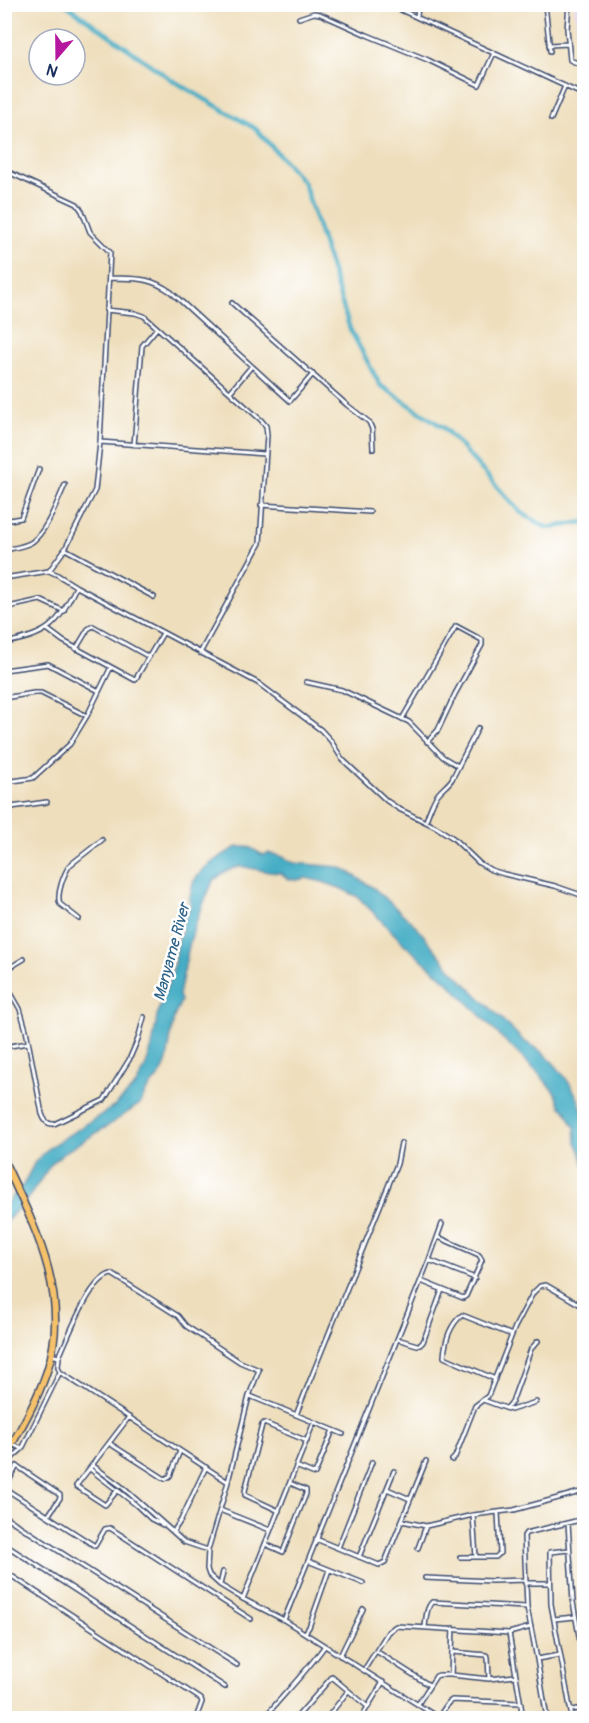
<svg xmlns="http://www.w3.org/2000/svg" width="589" height="1723" font-family="Pangolin,sans-serif">
  <style>
    .built { fill: #e5d3f0 }
    .water { fill: #45adc5; stroke: #306e92; stroke-width: 1.5 }
    .lines { fill: none; stroke-linecap: round; stroke-linejoin: round }
    .river { stroke: #45adc5; stroke-width: 4.5 }
    .minor-casing { stroke: #3b496c; stroke-width: 6 }
    .primary-casing { stroke: #3b496c; stroke-width: 9 }
    .minor { stroke: #fff; stroke-width: 3 }
    .primary { stroke: #f5c16b; stroke-width: 6 }
    .labels { text-anchor: middle; stroke-width: 5; stroke-linejoin: round; paint-order: stroke }
    .water-label { font-size: 16px; font-style: italic; fill: #2c6187; stroke: #fff }
  </style>
  <rect width="100%" height="100%" fill="#fff"/>
  <filter id="ink" filterUnits="userSpaceOnUse"><feTurbulence type="fractalNoise" baseFrequency=".0167" numOctaves="2"/><feDisplacementMap in="SourceGraphic" scale="12" xChannelSelector="R" yChannelSelector="G"/><feConvolveMatrix kernelMatrix="1 2 1 2 8 2 1 2 1" color-interpolation-filters="sRGB"/></filter>
  <filter id="wash" filterUnits="userSpaceOnUse"><feTurbulence type="fractalNoise" baseFrequency=".008" numOctaves="4" result="noise"/><feDisplacementMap in="SourceGraphic" scale="24" xChannelSelector="R" yChannelSelector="G"/><feGaussianBlur stdDeviation="1.35" result="paint"/><feColorMatrix in="noise" values="0 0 0 0 0 0 0 0 0 0 0 0 0 0 0 0 0 1.4 0 .05"/><feComposite in="paint" operator="in"/></filter>
  <g filter="url(#wash)">
    <rect width="100%" height="100%" fill="#eedebc"/>
    <path class="built" d="M574,5H584V35L578,36Z"/>
    <path class="water" d="M237,847H249L263,855L268,853L281,856L294,863L339,867L352,874L374,888L415,925L452,970L525,1042C550,1052 580,1091 584,1118C587,1133 584,1151 584,1166L580,1150L576,1142L575,1127L573,1125L566,1110L561,1107L556,1094L540,1075L497,1033L448,982L406,946L358,897L340,888L323,882L306,878L297,880L288,879L281,873L269,872L240,866L225,872L213,881L199,914L190,941L179,995L181,1001L174,1017L167,1060L163,1071L146,1092L140,1104L106,1127L65,1152L51,1164L27,1200L10,1217L5,1226V1205L23,1185L35,1162L51,1146L115,1106L136,1085L145,1068L152,1047L158,1011L172,973L179,937L182,932L181,926C186,919 187,911 191,903L189,901C191,895 191,886 194,881C203,866 222,855 237,847Z"/>
    <g class="lines">
      <path class="river" d="M65,4L172,80L256,129L304,183L350,329L380,385L444,428L520,512L547,528L584,522"/>
    </g>
  </g>
  <g filter="url(#ink)">
    <g class="lines">
      <defs>
        <path id="minor" d="M388,4L584,95
          M545,4L550,51
          M569,4L567,29L570,60L584,66
          M417,17L418,4
          M299,18L314,13L320,14L367,35L428,60L479,85L494,53
          M549,45L568,44
          M551,119L565,86
          M4,170L77,204L82,211L90,232L110,252L100,442L95,490L65,549L49,571
          M109,278C135,279 148,276 171,292L290,401L313,374
          M232,303L347,405L369,422L372,429L373,449
          M106,310L135,313L144,316L261,420L266,426L267,435L260,543L200,653
          M230,392L251,367
          M100,442L265,454
          M134,445L142,346L157,328
          M261,505L370,512
          M4,521L21,518L39,469
          M65,549L154,597
          M4,550C13,548 24,547 32,542C47,531 57,502 65,485
          M4,578L49,571L56,574L77,587L258,683L321,730L331,741L342,759L387,801L399,809L436,827L453,838L479,863L491,870L504,874L555,886L584,896
          M4,608L40,600L64,611
          M47,629L63,641L135,680L163,633
          M4,643C48,635 57,626 76,587
          M76,649L88,629L93,626L149,657
          M4,670L48,664L99,691
          M306,682L342,690L409,722L443,757L458,766
          M4,698L34,693H41L87,716
          M402,719L456,626L482,640V645L455,694L438,730L427,742
          M4,774L11,807
          M6,782L33,778L70,744L87,716L111,667
          M4,808L47,802
          M426,821C428,814 434,799 438,794C443,788 448,785 452,779L478,728
          M79,919L60,904C56,895 64,873 70,865L102,840
          M4,971L24,959
          M4,981L20,1009L26,1030L42,1114C44,1120 47,1125 54,1124L104,1100L129,1060L138,1039L144,1017
          M4,1047L28,1043
          M429,1260L475,1278
          M421,1281L463,1298L466,1296L482,1260L479,1255L438,1237
          M397,1339L417,1345H420L423,1342L442,1290
          M51,1355L59,1357L58,1367L60,1372L228,1482L208,1550L207,1569L209,1575L220,1585L243,1599L284,1620L439,1718
          M59,1357C68,1338 90,1277 112,1274L178,1316L186,1326L240,1362L259,1370L249,1396L228,1482
          M495,1379L444,1357C445,1342 450,1325 462,1315L512,1335
          M250,1396L343,1434
          M483,1400L511,1410L536,1402
          M507,1408L512,1402L531,1349L538,1341
          M296,1415L397,1164L401,1143
          M109,1443L165,1479L170,1476L180,1451
          M12,1444L22,1449L60,1372
          M452,1460L455,1457L475,1406L488,1396L515,1327L533,1293L540,1286L546,1285L584,1307
          M92,1465L121,1486L173,1532L181,1520L206,1467
          M296,1466L315,1474L333,1430
          M90,1469L135,1504L151,1519L163,1525
          M4,1473L13,1457L22,1449
          M4,1488L95,1546L105,1529L110,1528L251,1619
          M5,1488L17,1466L60,1495V1498L48,1516
          M387,1489L410,1499
          M117,1491L105,1505L76,1486L129,1417
          M220,1510L270,1530
          M279,1511L245,1495V1491L262,1425L264,1423L307,1441
          M473,1515L476,1557
          M4,1516L237,1665
          M402,1521L426,1526L473,1515L514,1510L584,1491
          M568,1523L573,1602L584,1664
          M173,1532L184,1542L208,1550
          M316,1539L379,1565L385,1562L426,1461
          M4,1544L225,1687
          M265,1544L283,1552L306,1494V1490L290,1483
          M338,1548L372,1462
          M418,1548L426,1526
          M569,1550L550,1552L551,1604L572,1718
          M359,1557L394,1471
          M460,1557H496L500,1553L498,1512
          M4,1571L201,1699L202,1702L196,1718
          M425,1578L492,1581L525,1580
          M363,1583L308,1561L429,1260L442,1224
          M525,1583H549
          M220,1585L223,1572
          M243,1599L314,1422
          M554,1619L575,1617
          M284,1620L308,1561
          M425,1627C426,1619 426,1608 432,1602L527,1607
          M453,1628L451,1675L489,1679L515,1676
          M305,1633L309,1627L329,1570
          M509,1633L523,1718
          M376,1651L429,1685
          M453,1652L486,1655L488,1657L489,1679
          M560,1655L537,1659L527,1607L524,1536L526,1533L584,1519
          M340,1656L363,1609
          M537,1659L547,1718
          M364,1670L388,1632L396,1626L509,1633L531,1627
          M418,1704L436,1676L439,1675H451
          M572,1710L584,1708
          M264,1718C284,1694 306,1672 324,1647
          M296,1718L332,1677L368,1707
          M327,1718L348,1691
          M361,1718L383,1682
          M438,1718L448,1703L452,1700L521,1703"/>
        <path id="primary" d="M4,1161C35,1227 72,1297 47,1371C37,1401 20,1430 4,1458"/>
      </defs>
      <use href="#minor" class="minor-casing"/>
      <use href="#primary" class="primary-casing"/>
      <use href="#minor" class="minor"/>
      <use href="#primary" class="primary"/>
    </g>
  </g>
  <g class="labels">
    <g class="water-label">
      <text transform="translate(171 952) rotate(-75)" y="6">Manyame River</text>
    </g>
  </g>
  <rect width="589" height="1723" fill="none" stroke="#fff" stroke-width="24"/>
  <g transform="translate(57 57) rotate(200)"><circle r="28" fill="#ffffff" stroke="#a4acbf" stroke-width="1.5"/>
  <path d="M0-4.5L10 22L0 15L-10 22Z" fill="#b5179e"/>
  <text y="-9" font-size="16" font-weight="bold" text-anchor="middle" fill="#1b2f5e">N</text>
  </g>
</svg>
